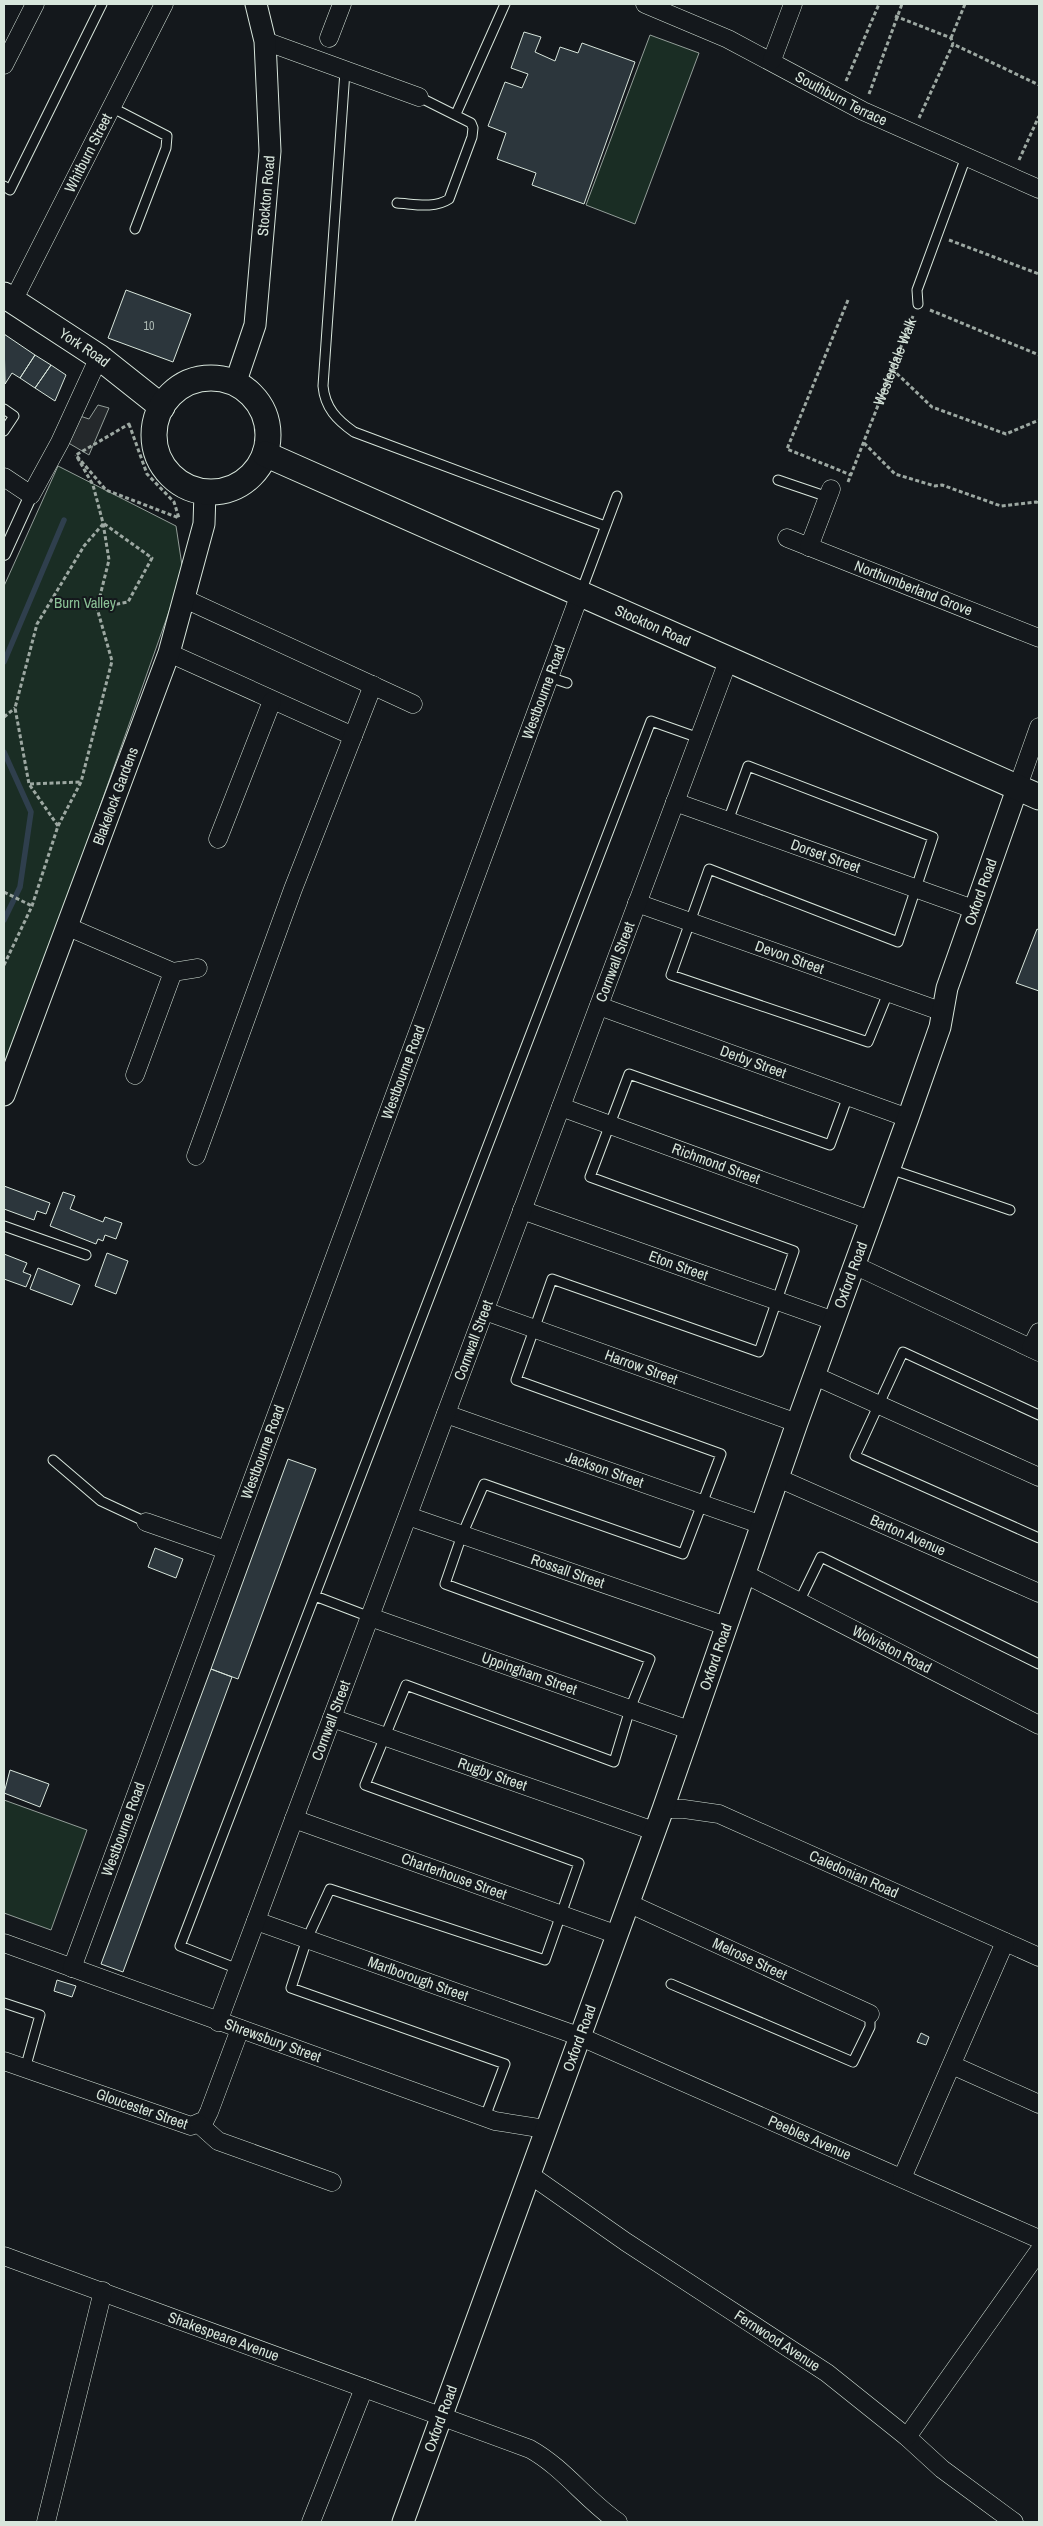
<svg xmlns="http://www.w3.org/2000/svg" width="1043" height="2526" font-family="'Archivo Narrow',sans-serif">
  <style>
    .green { fill: #1a2d24; stroke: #939e99 }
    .parking { fill: #24282b; stroke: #939e99 }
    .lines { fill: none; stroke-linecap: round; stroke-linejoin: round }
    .stream { stroke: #2f3f4d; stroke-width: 5.5 }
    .building { fill: #2c363c; stroke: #d8e6dc }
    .service-casing { stroke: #d8e6dc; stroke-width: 11 }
    .pedestrian-casing { stroke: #d8e6dc; stroke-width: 14 }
    .minor-casing { stroke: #d8e6dc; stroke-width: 19 }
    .tertiary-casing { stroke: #d8e6dc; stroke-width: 23 }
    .secondary-casing { stroke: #d8e6dc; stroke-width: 27 }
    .path { stroke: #9da8a2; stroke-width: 3; stroke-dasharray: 4 2.5; stroke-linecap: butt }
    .service { stroke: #14181c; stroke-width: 9 }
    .pedestrian { stroke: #14181c; stroke-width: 12 }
    .minor { stroke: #14181c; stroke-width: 18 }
    .tertiary { stroke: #14181c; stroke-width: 21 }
    .secondary { stroke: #14181c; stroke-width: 25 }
    .labels { text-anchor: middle; stroke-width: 4; stroke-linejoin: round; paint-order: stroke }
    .number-label { font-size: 12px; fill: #adbab4 }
    .street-label { font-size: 15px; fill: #d8e6dc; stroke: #14181c }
    .park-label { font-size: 15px; fill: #8ac095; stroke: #14181c }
  </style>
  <rect width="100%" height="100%" fill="#14181c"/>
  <path class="green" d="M650,35L699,53L635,224L586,205Z
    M58,466L176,526L183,572L75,877L4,1065V586Z
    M4,1800L87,1830L51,1930L4,1913Z"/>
  <path class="parking" d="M98,405L109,408L89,455L65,441L77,415L89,419Z"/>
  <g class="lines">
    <path class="stream" d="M4,662L64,520
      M4,752L31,812L20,887L4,920"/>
  </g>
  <path class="building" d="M524,32L541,37L535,52L555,61L560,47L578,53L582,43L635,62L584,204L532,185L536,173L497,159L506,133L488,126L505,82L522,88L528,74L511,68Z
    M126,290L191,314L173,362L108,338Z
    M4,334L35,355L20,378L12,373L5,384Z
    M35,355L51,365L35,388L20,378Z
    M51,365L66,375L55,401L35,388Z
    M1037,929L1039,930V991L1016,983Z
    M4,1186L50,1203L46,1214L37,1211L34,1220L4,1209Z
    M63,1192L75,1196L70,1209L103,1222L105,1217L122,1223L116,1239L105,1235L103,1241L98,1239L96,1244L50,1226Z
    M107,1253L128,1261L116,1294L95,1286Z
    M4,1254L27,1263L23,1272L31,1275L26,1287L4,1279Z
    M38,1268L80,1285L72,1305L30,1289Z
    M288,1459L316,1469L238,1679L211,1669Z
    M155,1548L183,1559L176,1578L148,1567Z
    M211,1669L232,1677L123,1972L101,1964Z
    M10,1770L49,1784L40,1807L4,1793Z
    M57,1980L76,1986L72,1997L54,1991Z
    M921,2033L929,2037L926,2045L917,2042Z"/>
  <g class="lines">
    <defs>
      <path id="service" d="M345,71L323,386C325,408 337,420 354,432L605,526
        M111,107L167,136L166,148L135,229
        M456,114L505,4
        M4,186L10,190L102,4
        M397,203C414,204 434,209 449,199L472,137L473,128L471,123L419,97
        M918,304L917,290L966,157
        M4,409L14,416L4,431
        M778,480L828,497
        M581,592L617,496
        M549,677L567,683
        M728,821L748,766L933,837L898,942L709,869L671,975L868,1042L888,993
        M890,1169L1010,1210
        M4,1226L86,1255
        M1039,1415L903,1352L855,1456L1039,1538
        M53,1460L101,1501L146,1522
        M315,1596L370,1617
        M799,1602L821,1557L1039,1664
        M238,1969L180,1946L651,721L699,738
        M671,1984L853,2062L870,2027V2014
        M4,2003L40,2015L25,2069
        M485,2117L505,2064L291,1988L307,1939L330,1889L545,1960L579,1863L365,1785L406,1685L614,1762L630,1709L650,1659L445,1584L462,1535L484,1484L683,1554L721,1454L516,1380L552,1279L759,1352L794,1251L590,1177L629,1074L830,1145L848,1096"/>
      <path id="pedestrian" d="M4,554L31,495"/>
      <g id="minor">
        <path id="s2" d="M645,4L728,39L863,111L1039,189"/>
        <path d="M329,38L342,4"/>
        <path d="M265,41L419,97"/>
        <path d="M772,60L793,4"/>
        <path d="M4,65L35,4"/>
        <path id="s3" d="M13,301L164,4"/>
        <path d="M4,477L31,495L60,442L99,357"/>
        <path id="s4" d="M787,538L1039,638"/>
        <path d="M809,547L831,489"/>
        <path d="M185,599L413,704"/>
        <path d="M169,653L353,736"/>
        <path d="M1017,789L1039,727"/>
        <path id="s5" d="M675,802L976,910"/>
        <path d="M218,839L272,701"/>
        <path id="s6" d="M637,903L943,1012"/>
        <path d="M66,926L173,972L198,968"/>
        <path id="s7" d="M599,1006L908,1118"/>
        <path d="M135,1075L173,972"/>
        <path id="s8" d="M561,1107L870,1220"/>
        <path d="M196,1156L293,889L373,685"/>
        <path id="s9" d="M522,1210L834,1321"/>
        <path d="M854,1265L1039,1352"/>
        <path id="s10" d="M485,1311L797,1423"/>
        <path d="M1031,1348L1039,1332"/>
        <path d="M815,1376L1039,1477"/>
        <path id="s11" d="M446,1414L762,1525"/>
        <path id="s12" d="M778,1478L1039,1593"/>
        <path id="s13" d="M408,1516L726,1626"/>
        <path d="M146,1522L226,1550"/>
        <path id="s14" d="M745,1574L1039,1725"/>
        <path id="s15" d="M370,1617L689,1730"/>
        <path id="s16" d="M332,1718L654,1831"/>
        <path id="s17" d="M663,1809H684L719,1814L1039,1957"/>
        <path id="s18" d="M294,1819L615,1934"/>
        <path id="s19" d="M628,1903L870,2014"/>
        <path id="s20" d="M256,1921L581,2037L1039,2239"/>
        <path id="s21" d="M4,1943L495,2121L545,2129"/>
        <path id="s22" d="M72,1968L580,594"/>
        <path id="s23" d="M218,2022L728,661"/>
        <path id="s24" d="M4,2061L191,2126L205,2120L209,2112L240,2029"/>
        <path d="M952,2065L1039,2104"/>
        <path d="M199,2124L218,2141L332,2182"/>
        <path id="s25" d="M529,2174L626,2242L827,2373L907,2437L942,2469L1014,2522"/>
        <path d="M902,2178L1005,1942"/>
        <path id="s26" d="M4,2256L530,2449C564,2468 586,2500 618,2522"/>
        <path d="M907,2437L1039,2251"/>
        <path d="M46,2522L103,2291"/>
        <path d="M311,2522L364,2388"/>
      </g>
      <g id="tertiary">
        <path id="s27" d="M235,384L255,325L270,151L265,41L256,4"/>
        <path id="s28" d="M4,1095L169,653L204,524L205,492"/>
        <path id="s29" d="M403,2522L663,1809L797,1423L908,1118L940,1027L947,988L1017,789"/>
      </g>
      <g id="secondary">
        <path id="s30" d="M4,295L99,357L162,407"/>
        <circle cx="211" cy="435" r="57"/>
        <path id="s31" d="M265,454L1039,797"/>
      </g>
    </defs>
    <use href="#service" class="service-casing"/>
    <use href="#pedestrian" class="pedestrian-casing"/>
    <use href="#minor" class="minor-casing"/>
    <use href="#tertiary" class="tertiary-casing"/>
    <use href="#secondary" class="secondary-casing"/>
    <g class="path">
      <path d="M895,16L951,38L953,44"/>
      <path d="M951,38L965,4"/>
      <path d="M846,81L879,4"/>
      <path d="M869,94L902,4"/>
      <path d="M919,118L953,44L1039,85"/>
      <path d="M1019,160L1039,116"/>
      <path d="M949,240L1039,274"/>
      <path d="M848,300L787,449L851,475"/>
      <path d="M930,310L1039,355"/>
      <path d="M892,369L932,407L1006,434L1039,420"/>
      <path d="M129,424L147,474L174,502L179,518L106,490L76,455Z"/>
      <path d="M864,443L895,474L935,486L942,485L1001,506L1036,502L1039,503"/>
      <path id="s1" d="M848,482L913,316"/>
      <path d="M97,608L128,602L152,558L103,523"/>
      <path d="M4,717L15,708"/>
      <path d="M30,784L81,782"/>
      <path d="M58,826L29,784L15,708L37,624L84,546L103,524"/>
      <path d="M4,892L32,906"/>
      <path d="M4,965L32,906L58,826L81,782L112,661L97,608L109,560L103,523L93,485L76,455"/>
    </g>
    <use href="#service" class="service"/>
    <use href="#pedestrian" class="pedestrian"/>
    <use href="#minor" class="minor"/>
    <use href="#tertiary" class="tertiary"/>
    <use href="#secondary" class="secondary"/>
  </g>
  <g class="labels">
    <g class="number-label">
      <text x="149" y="330">10</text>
    </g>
    <g class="street-label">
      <text dy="5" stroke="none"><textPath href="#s2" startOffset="218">Southburn Terrace</textPath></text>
      <text dy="5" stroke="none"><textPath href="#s3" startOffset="166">Whitburn Street</textPath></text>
      <text dy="5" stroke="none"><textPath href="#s27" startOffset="192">Stockton Road</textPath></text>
      <text dy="5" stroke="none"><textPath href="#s30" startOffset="96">York Road</textPath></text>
      <text dy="5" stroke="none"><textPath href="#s1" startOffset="129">Westerdale Walk</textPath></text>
      <text dy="5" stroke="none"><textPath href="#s4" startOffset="136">Northumberland Grove</textPath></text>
      <text dy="5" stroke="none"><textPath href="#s31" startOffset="424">Stockton Road</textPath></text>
      <text dy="5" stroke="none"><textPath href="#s22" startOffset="1360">Westbourne Road</textPath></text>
      <text dy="5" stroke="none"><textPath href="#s28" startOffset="319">Blakelock Gardens</textPath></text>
      <text dy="5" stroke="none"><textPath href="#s5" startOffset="160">Dorset Street</textPath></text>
      <text dy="5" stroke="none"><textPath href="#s29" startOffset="1730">Oxford Road</textPath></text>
      <text dy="5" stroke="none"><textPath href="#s6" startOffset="162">Devon Street</textPath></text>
      <text dy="5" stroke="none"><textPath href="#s23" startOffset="1132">Cornwall Street</textPath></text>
      <text dy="5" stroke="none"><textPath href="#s7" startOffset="164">Derby Street</textPath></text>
      <text dy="5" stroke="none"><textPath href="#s22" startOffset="955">Westbourne Road</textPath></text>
      <text dy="5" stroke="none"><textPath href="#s8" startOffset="165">Richmond Street</textPath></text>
      <text dy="5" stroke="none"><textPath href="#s9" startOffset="166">Eton Street</textPath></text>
      <text dy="5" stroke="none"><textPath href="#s29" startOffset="1325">Oxford Road</textPath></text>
      <text dy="5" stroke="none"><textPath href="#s23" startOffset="728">Cornwall Street</textPath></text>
      <text dy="5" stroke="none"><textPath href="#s10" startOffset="166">Harrow Street</textPath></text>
      <text dy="5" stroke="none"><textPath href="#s22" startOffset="550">Westbourne Road</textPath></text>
      <text dy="5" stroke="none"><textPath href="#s11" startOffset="168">Jackson Street</textPath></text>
      <text dy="5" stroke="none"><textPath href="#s12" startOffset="142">Barton Avenue</textPath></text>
      <text dy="5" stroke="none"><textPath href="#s13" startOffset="169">Rossall Street</textPath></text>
      <text dy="5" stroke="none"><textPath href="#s14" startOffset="165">Wolviston Road</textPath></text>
      <text dy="5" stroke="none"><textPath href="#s29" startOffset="920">Oxford Road</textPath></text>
      <text dy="5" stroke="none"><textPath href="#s15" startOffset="169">Uppingham Street</textPath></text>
      <text dy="5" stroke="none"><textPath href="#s23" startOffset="322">Cornwall Street</textPath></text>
      <text dy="5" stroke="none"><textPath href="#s16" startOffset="170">Rugby Street</textPath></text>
      <text dy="5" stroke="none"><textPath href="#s22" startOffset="148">Westbourne Road</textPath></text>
      <text dy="5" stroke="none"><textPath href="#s17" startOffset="204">Caledonian Road</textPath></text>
      <text dy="5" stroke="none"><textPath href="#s18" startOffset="170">Charterhouse Street</textPath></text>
      <text dy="5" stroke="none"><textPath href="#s19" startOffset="134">Melrose Street</textPath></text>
      <text dy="5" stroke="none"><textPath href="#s20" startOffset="172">Marlborough Street</textPath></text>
      <text dy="5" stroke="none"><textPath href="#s29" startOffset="515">Oxford Road</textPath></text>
      <text dy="5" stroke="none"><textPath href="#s21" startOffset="286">Shrewsbury Street</textPath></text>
      <text dy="5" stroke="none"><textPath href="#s24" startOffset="146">Gloucester Street</textPath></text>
      <text dy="5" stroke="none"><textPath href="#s20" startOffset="595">Peebles Avenue</textPath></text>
      <text dy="5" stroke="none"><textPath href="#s26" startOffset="234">Shakespeare Avenue</textPath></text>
      <text dy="5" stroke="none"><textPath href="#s25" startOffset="299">Fernwood Avenue</textPath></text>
      <text dy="5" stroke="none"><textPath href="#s29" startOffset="110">Oxford Road</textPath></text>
    </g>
    <g class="park-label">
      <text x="85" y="608">Burn Valley</text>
    </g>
  </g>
  <rect width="1043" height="2526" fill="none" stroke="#d8e6dc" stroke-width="10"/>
</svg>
